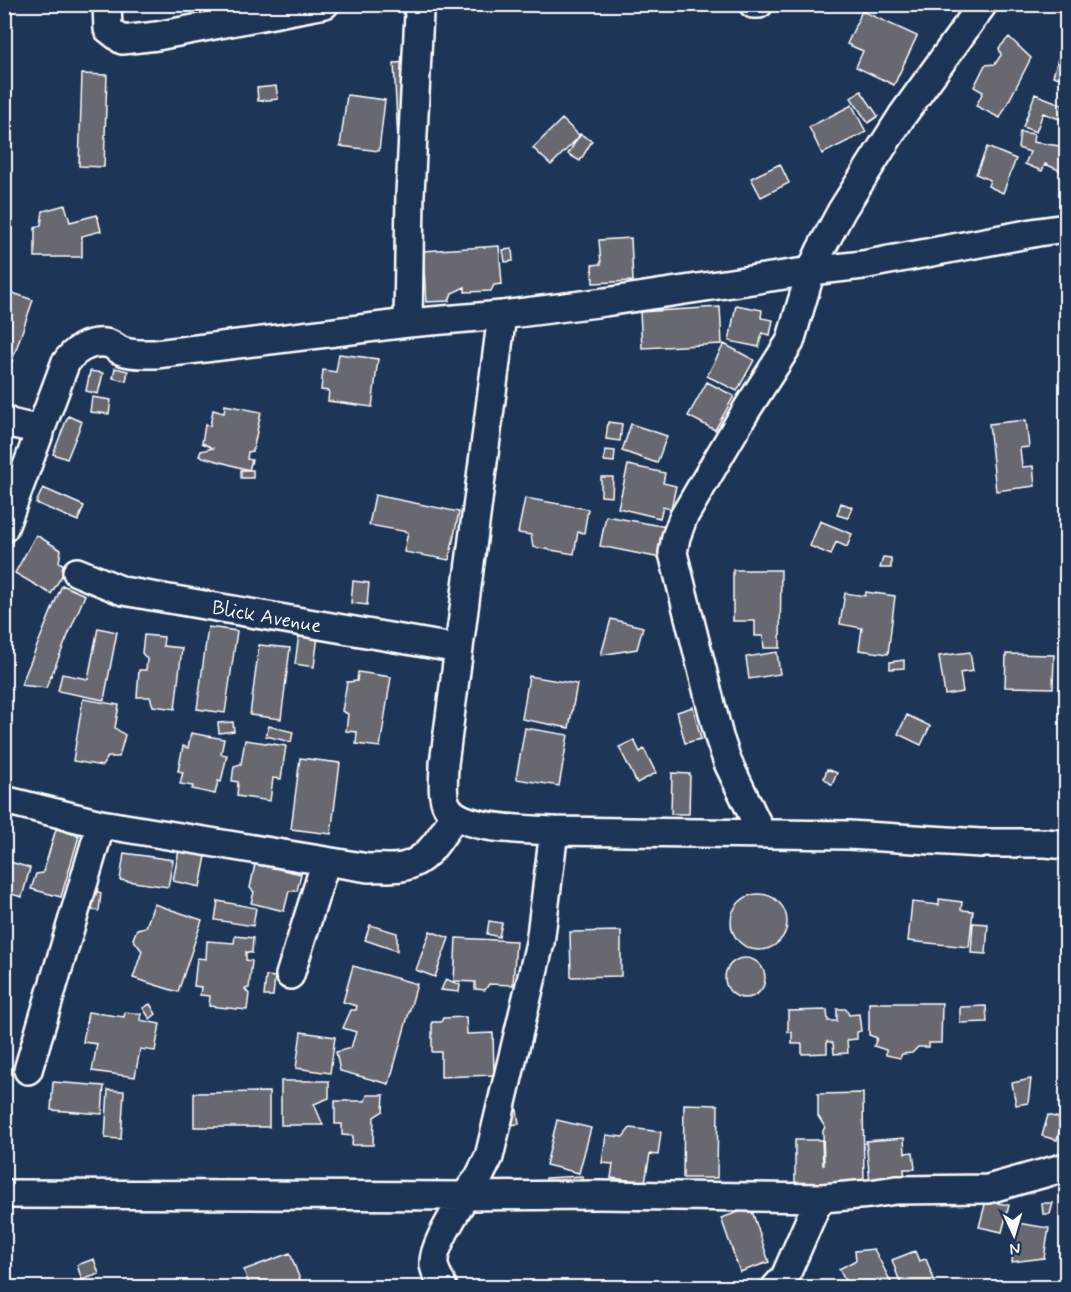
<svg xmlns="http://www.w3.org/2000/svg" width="1071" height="1292" font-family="Mynerve,sans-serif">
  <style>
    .building { fill: #676871; stroke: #fff; stroke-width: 1.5 }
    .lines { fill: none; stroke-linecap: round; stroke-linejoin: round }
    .minor-casing { stroke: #fff; stroke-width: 32 }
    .minor { stroke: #1d3557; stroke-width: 27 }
    .labels { text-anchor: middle; stroke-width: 4.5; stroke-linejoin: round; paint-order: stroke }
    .street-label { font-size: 20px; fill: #fff; stroke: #1d3557 }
  </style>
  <rect width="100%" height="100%" fill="#1d3557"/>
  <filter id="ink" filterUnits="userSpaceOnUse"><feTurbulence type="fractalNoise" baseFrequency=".0167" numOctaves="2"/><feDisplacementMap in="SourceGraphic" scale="12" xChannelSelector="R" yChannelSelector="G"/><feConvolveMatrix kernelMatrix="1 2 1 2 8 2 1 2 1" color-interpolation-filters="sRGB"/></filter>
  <g filter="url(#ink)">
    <path class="building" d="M862,11L917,36L894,85L856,67L863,51L847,44Z
      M1009,37L1031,58L1000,118L976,106L983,92L974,87L985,65L995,64L1001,55L999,48Z
      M1062,45L1066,46V80L1053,76Z
      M412,62L399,161L394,63Z
      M82,74L107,75L104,167L79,166Z
      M276,86L278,99L258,101L257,88Z
      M861,91L878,116L868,123L851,98Z
      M1035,94L1066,106L1062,120L1043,113L1036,132L1023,127Z
      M347,95L385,100L379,151L340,146Z
      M852,105L866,132L822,154L809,127Z
      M562,119L580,136L551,165L533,148Z
      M1020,132L1034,134L1033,142L1066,147V173L1045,164L1042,171L1025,164L1030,152L1018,148Z
      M580,134L592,141L580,161L568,154Z
      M987,147L1016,159L1003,193L988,186L990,180L976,174Z
      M780,164L789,183L761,197L751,178Z
      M65,205L70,222L97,215L101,231L82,236V257H35V228L41,225L43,211Z
      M631,238L633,281L593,283L592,265L601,264L599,240Z
      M499,246L502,284L494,285L491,291L465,292V287L452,293L449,301L426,302L423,251Z
      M512,249L513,261L505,262L503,250Z
      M4,290L33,300L11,364L4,362Z
      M736,305L762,310L761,318L773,320L770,335L762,333L759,347L729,341Z
      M720,307L722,344L642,348L640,312Z
      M724,344L754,360L737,391L707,376Z
      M339,354L378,359L372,407L328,401L329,391L321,390L323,370L336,372Z
      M115,368L128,371L126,381L113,378Z
      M90,371L103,373L98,394L86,391Z
      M707,382L734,396L715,430L688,416Z
      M92,397L111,400L109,414L90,412Z
      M225,405L261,412L253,451L248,452L247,459L252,460L249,470L199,456L201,451L213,448L202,443L205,425L210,426L213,410L224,413Z
      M68,416L82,422L67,459L53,454Z
      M1026,420L1029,447L1020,448L1022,467L1033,466L1035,486L996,491L989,424Z
      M608,422L622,424L620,441L606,439Z
      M631,424L667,436L657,463L622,451Z
      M605,450L615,451L614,462L604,461Z
      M628,465L665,473L663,483L676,486L671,509L663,507L660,518L618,508Z
      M241,470H253V478H241Z
      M601,477H613L612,497L601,496Z
      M43,488L84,506L78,521L36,503Z
      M375,495L459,512L449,560L404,552L408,532L369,525Z
      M525,498L588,509L584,533L578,532L574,554L533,547L531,535L518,533Z
      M841,503L852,507L848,518L837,515Z
      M606,516L667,527L661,558L600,546Z
      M820,521L852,534L847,547L836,542L831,555L810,546Z
      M36,535L61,550L59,562L67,567L51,594L15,573Z
      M883,557L891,558V568H880Z
      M733,570H781L780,648H764L763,636H755V621H733Z
      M353,581L369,583L367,605L351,603Z
      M62,585L85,595L46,688L21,685Z
      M866,592L895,596L888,654L859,650L862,628L840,624L845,593L865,596Z
      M611,619L643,627L637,649L601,655Z
      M208,627L237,631L225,713L197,709Z
      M98,628L117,632L104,700L58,691L62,674L88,679Z
      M299,634L318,636L314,667L295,664Z
      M144,635L164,637L163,646L182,648L175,709L153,706L150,697H137L139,670H146L147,659L142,653Z
      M259,645L290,648L281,719L250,715Z
      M777,652L780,674L749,679L746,657Z
      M970,652L973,671L960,673L963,692L945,695L939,656Z
      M1006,654L1054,655L1053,688L1005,687Z
      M904,660V668L890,669V662Z
      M358,672L391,677L380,747L356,744L357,732L346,731L348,714L342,711L347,682L357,681Z
      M529,676L577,684L569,728L522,719Z
      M83,699L119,705L115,728L125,735L119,757H108L102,766L73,761Z
      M693,707L701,739L685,743L677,712Z
      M907,715L930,726L921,745L898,734Z
      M233,722L234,731L219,733L218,723Z
      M269,726L293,732L291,742L266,736Z
      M525,728L568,735L559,786L516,779Z
      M191,733L224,739L221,754L227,755L221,782L218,781L215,794L192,789L193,786L180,784L183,772L178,771L183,746L188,748Z
      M245,740L286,746L281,779L273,778L270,801L237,796L238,782L232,781L234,766L241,764Z
      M634,740L640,752L644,749L656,773L637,783L619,747Z
      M300,758L340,763L331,834L291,829Z
      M827,769L837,773L832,785L824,778Z
      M672,773L690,774L689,814H671Z
      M56,829L79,836L61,897L31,889L36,874L43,873Z
      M179,850L206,856L200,887L173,881Z
      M124,853L173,860L168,887L120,880Z
      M4,860L30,868L22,897L4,892Z
      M255,864L301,874L297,891H289L284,911L251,903L254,892L250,888Z
      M94,890L101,893L99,911L92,910Z
      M731 922a28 28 0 1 1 56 0a28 28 0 1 1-56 0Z
      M939,899L962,902L961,910L973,911L969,947L908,941L912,902L939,905Z
      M218,901L256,908L253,926L215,920Z
      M154,904L202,920L178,992L133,978L142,951L133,939L137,929L146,927Z
      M489,921L502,923L499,937L487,934Z
      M973,923L988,924L986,954L971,953Z
      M370,925L397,933V951L365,940Z
      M430,931L449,938L435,977L416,970Z
      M621,931V976L571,977L570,932Z
      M235,936L253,938L252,953L246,952V960L252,961L249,988L245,989L249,994L247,1010L209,1006L210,996L200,995L201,987L194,986L197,958L206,959L207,941L234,943Z
      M456,938L516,941L513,985L489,984L485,990L475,989V982L454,981Z
      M725 978a20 20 0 1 1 40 0a20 20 0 1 1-40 0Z
      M353,966L417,984L389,1084L340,1071L336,1052L351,1048L356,1032L343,1028L351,1010H356L357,1006L343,1002Z
      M266,976L275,977L273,996H264Z
      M446,979L460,985L459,992L441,990Z
      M869,1003H942L941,1043H929V1047H918L912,1053L902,1054L900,1058L886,1055V1050L874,1046L877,1038L869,1035Z
      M150,1004L156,1014L150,1019L143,1008Z
      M986,1006L987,1022L960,1023V1007Z
      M837,1009H846L849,1015L859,1014L861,1031L857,1032V1039L847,1040L848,1053L834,1054L833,1043L827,1041V1053L802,1054V1044H792V1032H788V1011L827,1010L828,1021H837Z
      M88,1012L124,1017L125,1012L141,1014L140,1020L160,1024L155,1051L140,1049L135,1077L92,1071L97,1044L83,1042Z
      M466,1017L467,1034L493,1033L494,1075L441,1077V1052H432V1022H441L443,1018Z
      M301,1032L335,1037L330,1073L296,1068Z
      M1031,1079L1028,1103L1016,1105L1012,1083Z
      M281,1081H329V1098L314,1104L323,1125H281Z
      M53,1082L104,1086L102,1114L51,1110Z
      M108,1090L124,1091L121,1139L105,1138Z
      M269,1092V1127H194V1093Z
      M863,1093L864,1185L795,1186V1140H822L823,1165H824L823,1131L825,1127L818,1116V1094Z
      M367,1095H384L383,1111L374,1117L373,1145H352L353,1136L342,1135V1124H335V1101H365Z
      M684,1104L718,1105L717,1178H683Z
      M511,1109L517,1110L519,1124L508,1125Z
      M1048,1115L1063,1119L1057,1140L1042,1136Z
      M557,1120L591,1128L579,1173L546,1165Z
      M630,1128L661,1132L658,1155L650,1154L645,1182L611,1178L613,1164L602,1163L606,1135L623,1137Z
      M904,1138L905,1153L913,1152L915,1169H904L905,1180L870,1183L866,1141Z
      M582,1176L583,1189L546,1190V1178Z
      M986,1201L1009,1205L1002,1232L979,1227Z
      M1042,1203H1053L1050,1214H1043Z
      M751,1208L769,1262L740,1272L721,1218Z
      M1017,1223L1049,1228L1044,1258L1012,1262Z
      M874,1249L894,1288H849L839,1269L856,1260L855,1251Z
      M915,1251L919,1261L926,1259L937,1288H902L892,1260Z
      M290,1253L303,1288H250L244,1270Z
      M94,1259L99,1274L82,1280L77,1265Z"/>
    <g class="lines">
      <defs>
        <path id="minor" d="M107,4L108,29L122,40L157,36L325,4
          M753,4H759
          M502,315L444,764C444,775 441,796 447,806C460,831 528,829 554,831
          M408,323L410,194L419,14L417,4
          M4,419L10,423L40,430
          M4,528L65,364C73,351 88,341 105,343C112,343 116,349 122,351C132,355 145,354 156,354L408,323L502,315L605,302L811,271L863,265L1038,232L1066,228
          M77,572L123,591L459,649
          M4,800L101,824L368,868C379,867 391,869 402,867C428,862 441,836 455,815
          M762,834L728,763L719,737L673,553L676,537L683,518L747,409L790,342L811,271L820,251L842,210L902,116L983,4
          M290,975L326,861
          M28,1070L101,824
          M4,1194L465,1196L479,1177L489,1157L540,943L554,831L848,835L981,843H1046L1066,845
          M443,1288C441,1280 435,1273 434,1265C432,1247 456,1212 465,1196L599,1195L822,1198
          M775,1288L785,1277L815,1208L822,1198L870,1194L896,1190L988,1189L1066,1167"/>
      </defs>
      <use href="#minor" class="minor-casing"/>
      <use href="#minor" class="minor"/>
    </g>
  </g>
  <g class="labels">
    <g class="street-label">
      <text transform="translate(267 616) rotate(10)" y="7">Blick Avenue</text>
    </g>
  </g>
  <rect width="1071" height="1292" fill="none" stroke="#1d3557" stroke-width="24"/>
  <rect x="12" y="12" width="1047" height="1268" fill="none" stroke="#fff" stroke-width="2" filter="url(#ink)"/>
  <g transform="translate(1014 1235) rotate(176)" stroke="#1d3557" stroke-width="4.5" paint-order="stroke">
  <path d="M0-4.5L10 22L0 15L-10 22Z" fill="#ffffff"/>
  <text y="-9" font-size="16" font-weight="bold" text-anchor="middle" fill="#ffffff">N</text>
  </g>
</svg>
